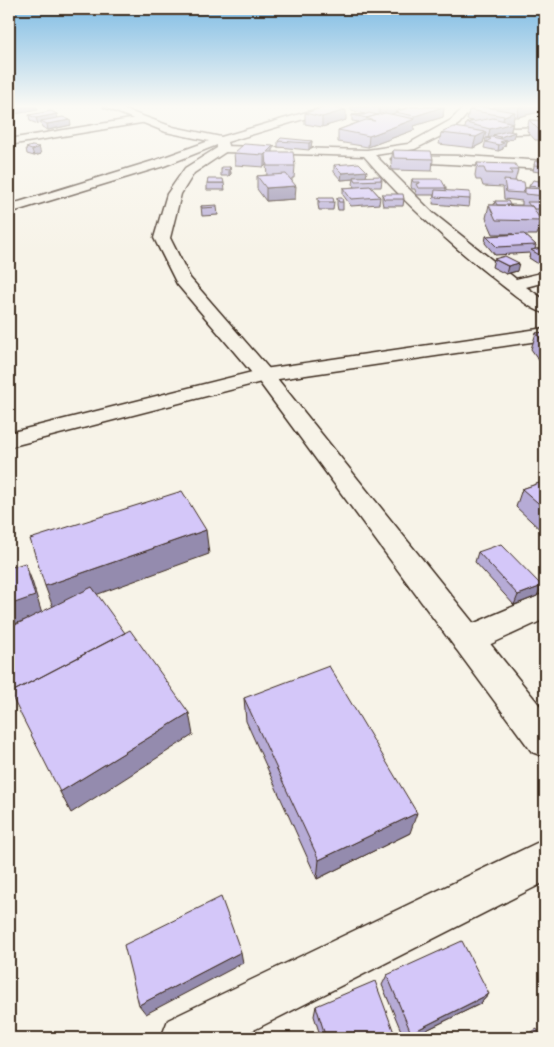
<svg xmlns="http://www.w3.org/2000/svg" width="554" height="1047" font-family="Mynerve,sans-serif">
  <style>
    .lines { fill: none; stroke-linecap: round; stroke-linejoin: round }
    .street-casing { stroke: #3b2a1e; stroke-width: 3 }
    .secondary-casing { stroke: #3b2a1e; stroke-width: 3 }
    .street { fill: #f7f3e8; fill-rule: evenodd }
    .secondary { fill: #f7f3e8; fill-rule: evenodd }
    .wall { fill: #b6abd6; stroke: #3b2a1e }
    .shaded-wall { fill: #948bae; stroke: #3b2a1e }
    .building { fill: #d4c7f9; stroke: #3b2a1e }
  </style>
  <rect width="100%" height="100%" fill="#f7f3e8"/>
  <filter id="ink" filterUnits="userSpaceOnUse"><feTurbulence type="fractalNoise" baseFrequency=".02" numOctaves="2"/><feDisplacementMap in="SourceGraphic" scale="10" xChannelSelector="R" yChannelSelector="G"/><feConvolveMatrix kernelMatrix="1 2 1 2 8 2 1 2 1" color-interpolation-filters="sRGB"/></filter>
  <g filter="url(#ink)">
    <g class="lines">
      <defs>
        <path id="street" d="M467,107H481L469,112L459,124L439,137L415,149L375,155L433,213L516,279L545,272V282L526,287L545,300V313C531,310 518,297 507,289C455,249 407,206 364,156L223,152L217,149L223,146L367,150L408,144L451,120L463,108Z
          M143,117L148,120L147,122L9,145V139Z
          M475,122L514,128L545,127V133L514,134L471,127L470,125Z
          M397,155L466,156L545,161V169L393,161L391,159Z
          M545,328V340L265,381L9,447V433L264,369Z
          M545,593V619L480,649L468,653L456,649L452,640L456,631Z
          M545,839V882L238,1038H161L168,1020Z"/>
        <path id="secondary" d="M104,107H117L173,127L221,137L324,107H339L337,109L227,142L229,149L227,151L194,173L181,194L170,238L190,278L271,371L545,712V757L532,752L257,379L177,284L154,238L167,194L185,168L217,148V145L164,166L9,213V205L156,160L209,141L166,132Z"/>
      </defs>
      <use href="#street" class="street-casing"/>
      <use href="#secondary" class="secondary-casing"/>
      <use href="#street" class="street"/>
      <use href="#secondary" class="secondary"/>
    </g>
    <path class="wall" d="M351,107H399V110L411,107H444L443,117L414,126V130L368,147L338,142V130L359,122L352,121V115L365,114L351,110Z
      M473,107H488L493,108V107H545L544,111L517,117H514L511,131L513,138L506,141L505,146L503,147V149L498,151L484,148L486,139H484L483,143L473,148L439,144L441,133L465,128L466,123L473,121L467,120L469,110L473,108Z
      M305,113L346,120L322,127L305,124Z
      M57,114V118L71,125L48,130L42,127L41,123L38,124L30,121L29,115Z
      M529,120L545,121V140H535L527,131Z
      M278,141H312L311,147L309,150L278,147Z
      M32,146L41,154L34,156L27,154L26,148Z
      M393,150L433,159L432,171L392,170L391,162Z
      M273,152L295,166L294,178H292V181L295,199L266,201L257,189V176L267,175L266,165L264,167L235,165L234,153Z
      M535,161L545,162V173L533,171Z
      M477,163L518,170L515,181L525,188H529V186L545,182V217H538L541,221L537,235H525L536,245L535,249L545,250L540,265L529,258L530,253L495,255L485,243L486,236L513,234H493L486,218L489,205H494L495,201L510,205H522V201L504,199L503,187L483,186L481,180H476L475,175Z
      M334,165L367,177L382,180L381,187H371L380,197L379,204L351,206L343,195V188L355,187L353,184L354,179L341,180L334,172Z
      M230,167L231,174L229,176H221V169Z
      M412,179L446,188V191L470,199L469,207L433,204L434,195H417L415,190V189H412L411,186Z
      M207,183H224L225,190H207Z
      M382,194L404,199L403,206H383L382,201Z
      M318,198L334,202L333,210H319L318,205Z
      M337,198L343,202V210H338L337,205Z
      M201,206L217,207L218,215L202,216Z
      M494,259L517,271L506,274L492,267Z
      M545,332V369L531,349L536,333Z
      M545,481V534L516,507L522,489Z
      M478,552L542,586L537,596L514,605L475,562Z
      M244,698L410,833L317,879L246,721Z
      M387,975L489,994L480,1004L410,1038H404L382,985Z
      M316,1006L396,1038H321L314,1016Z"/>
    <path class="shaded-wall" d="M9,107H37L38,110L9,115Z
      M383,107H399V112H395V113L379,118V108Z
      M443,107H444L443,117L414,126V130L368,147L369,136L415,119V116Z
      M519,107H545L544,111L517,117Z
      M346,110V120L322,127V117Z
      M515,112L510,134L493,135L492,139L488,138L490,129L502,125L504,116Z
      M57,114L58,120L41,121V123L38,124L36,118Z
      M70,120L71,125L48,130L47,124Z
      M486,132L483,143L473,148L476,137Z
      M515,132L513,138L506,141L505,146L503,147V149L498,151L500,137Z
      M312,141L311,147L309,150V143Z
      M273,146V158L267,152Z
      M39,147L41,154L34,156L32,150Z
      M266,153V165L264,167V155Z
      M230,167L231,174L229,176V170Z
      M367,171L366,178L354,177V179L341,180L342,173Z
      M296,186L295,199L266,201V188Z
      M545,256V264L540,265L543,257Z
      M519,263L517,271L506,274L508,266Z
      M206,530L209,554L54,610L45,586Z
      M25,563L32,581L42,614L9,626V605Z
      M542,586L537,596L514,605L518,595Z
      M189,713L193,735L71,813L60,792Z
      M417,813L410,833L317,879L319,860Z
      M241,952L243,963L146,1014L139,1005Z
      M489,994L480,1004L410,1038H407L411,1033Z"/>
    <path class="building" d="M326,107H332L346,110L322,117L305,113Z
      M411,107H443L415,116L395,112Z
      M477,107H485L515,112L504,116L469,110Z
      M51,111L57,114L36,118L29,115Z
      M369,113L378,115L367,118L352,115H364Z
      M385,113L415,119L369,136L338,130L366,120L375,121L366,118Z
      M63,117L70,120L47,124L41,121Z
      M493,118L513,123L490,129L466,123Z
      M529,120L545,121V129H538Z
      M454,127L486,132L476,137L441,133Z
      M507,131L515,132L500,137L493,135Z
      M492,137L506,140L500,142L504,143L499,145L486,142L491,139L486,138Z
      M281,138L312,141L309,143L278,141Z
      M244,144L273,146L267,152H293L295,166H267L266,153L264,155L234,153Z
      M32,146L39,147L32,150L26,148Z
      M393,150L431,151L433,159L394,158Z
      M535,161L545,162V166L534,165Z
      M359,163L367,171L342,173L334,165Z
      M477,163L515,164L518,170H510L512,174L486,173L484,168H479Z
      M222,167H230L229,170L221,169Z
      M286,174L296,186L266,188L257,176Z
      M380,176L382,180L356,181L354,177Z
      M208,179H223L224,183H207Z
      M412,179H441L446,188H418L416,184L420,183V182H413Z
      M504,180L524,182L525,188L523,193L506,192Z
      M533,180L545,182V188L529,186Z
      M370,186L380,197L351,199L343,188Z
      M525,188L545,189V196L525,194Z
      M435,190L470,192V199L434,197Z
      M382,194H403L404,199H384Z
      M318,198H333L334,202H319Z
      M337,198H342L343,202H339Z
      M495,201H508L510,205H497Z
      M527,202H545V209H534L532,206H530Z
      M217,205V207L202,208L201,206Z
      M489,205L532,206L541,221L496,220Z
      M524,234L536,245L497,247L486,236Z
      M542,248L545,250V256L543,257L531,250Z
      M505,256L519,263L508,266L494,259Z
      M545,332V345L536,333Z
      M545,481V509L522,489Z
      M182,491L206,530L45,586L30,539Z
      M501,544L542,586L518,595L478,552Z
      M25,563L35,596L9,605V568Z
      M92,587L125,633L10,693L12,696H11L9,692V628Z
      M130,630L189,713L60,792L10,693Z
      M329,666L417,813L319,860L244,698Z
      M221,897L241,952L139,1005L124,945Z
      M462,941L489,994L411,1033L387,975Z
      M375,981L396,1038H326L316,1006Z
      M537,1029L542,1038H521Z"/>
  </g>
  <linearGradient id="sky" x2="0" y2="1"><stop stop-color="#7dbbe4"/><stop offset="0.42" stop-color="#fbfaf5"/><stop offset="1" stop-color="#fbfaf5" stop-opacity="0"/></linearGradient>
  <rect width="554" height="253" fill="url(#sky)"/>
  <rect width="554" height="1047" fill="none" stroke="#f7f3e8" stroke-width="30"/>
  <rect x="15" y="15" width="524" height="1017" fill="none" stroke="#3b2a1e" stroke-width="2" filter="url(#ink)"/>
</svg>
